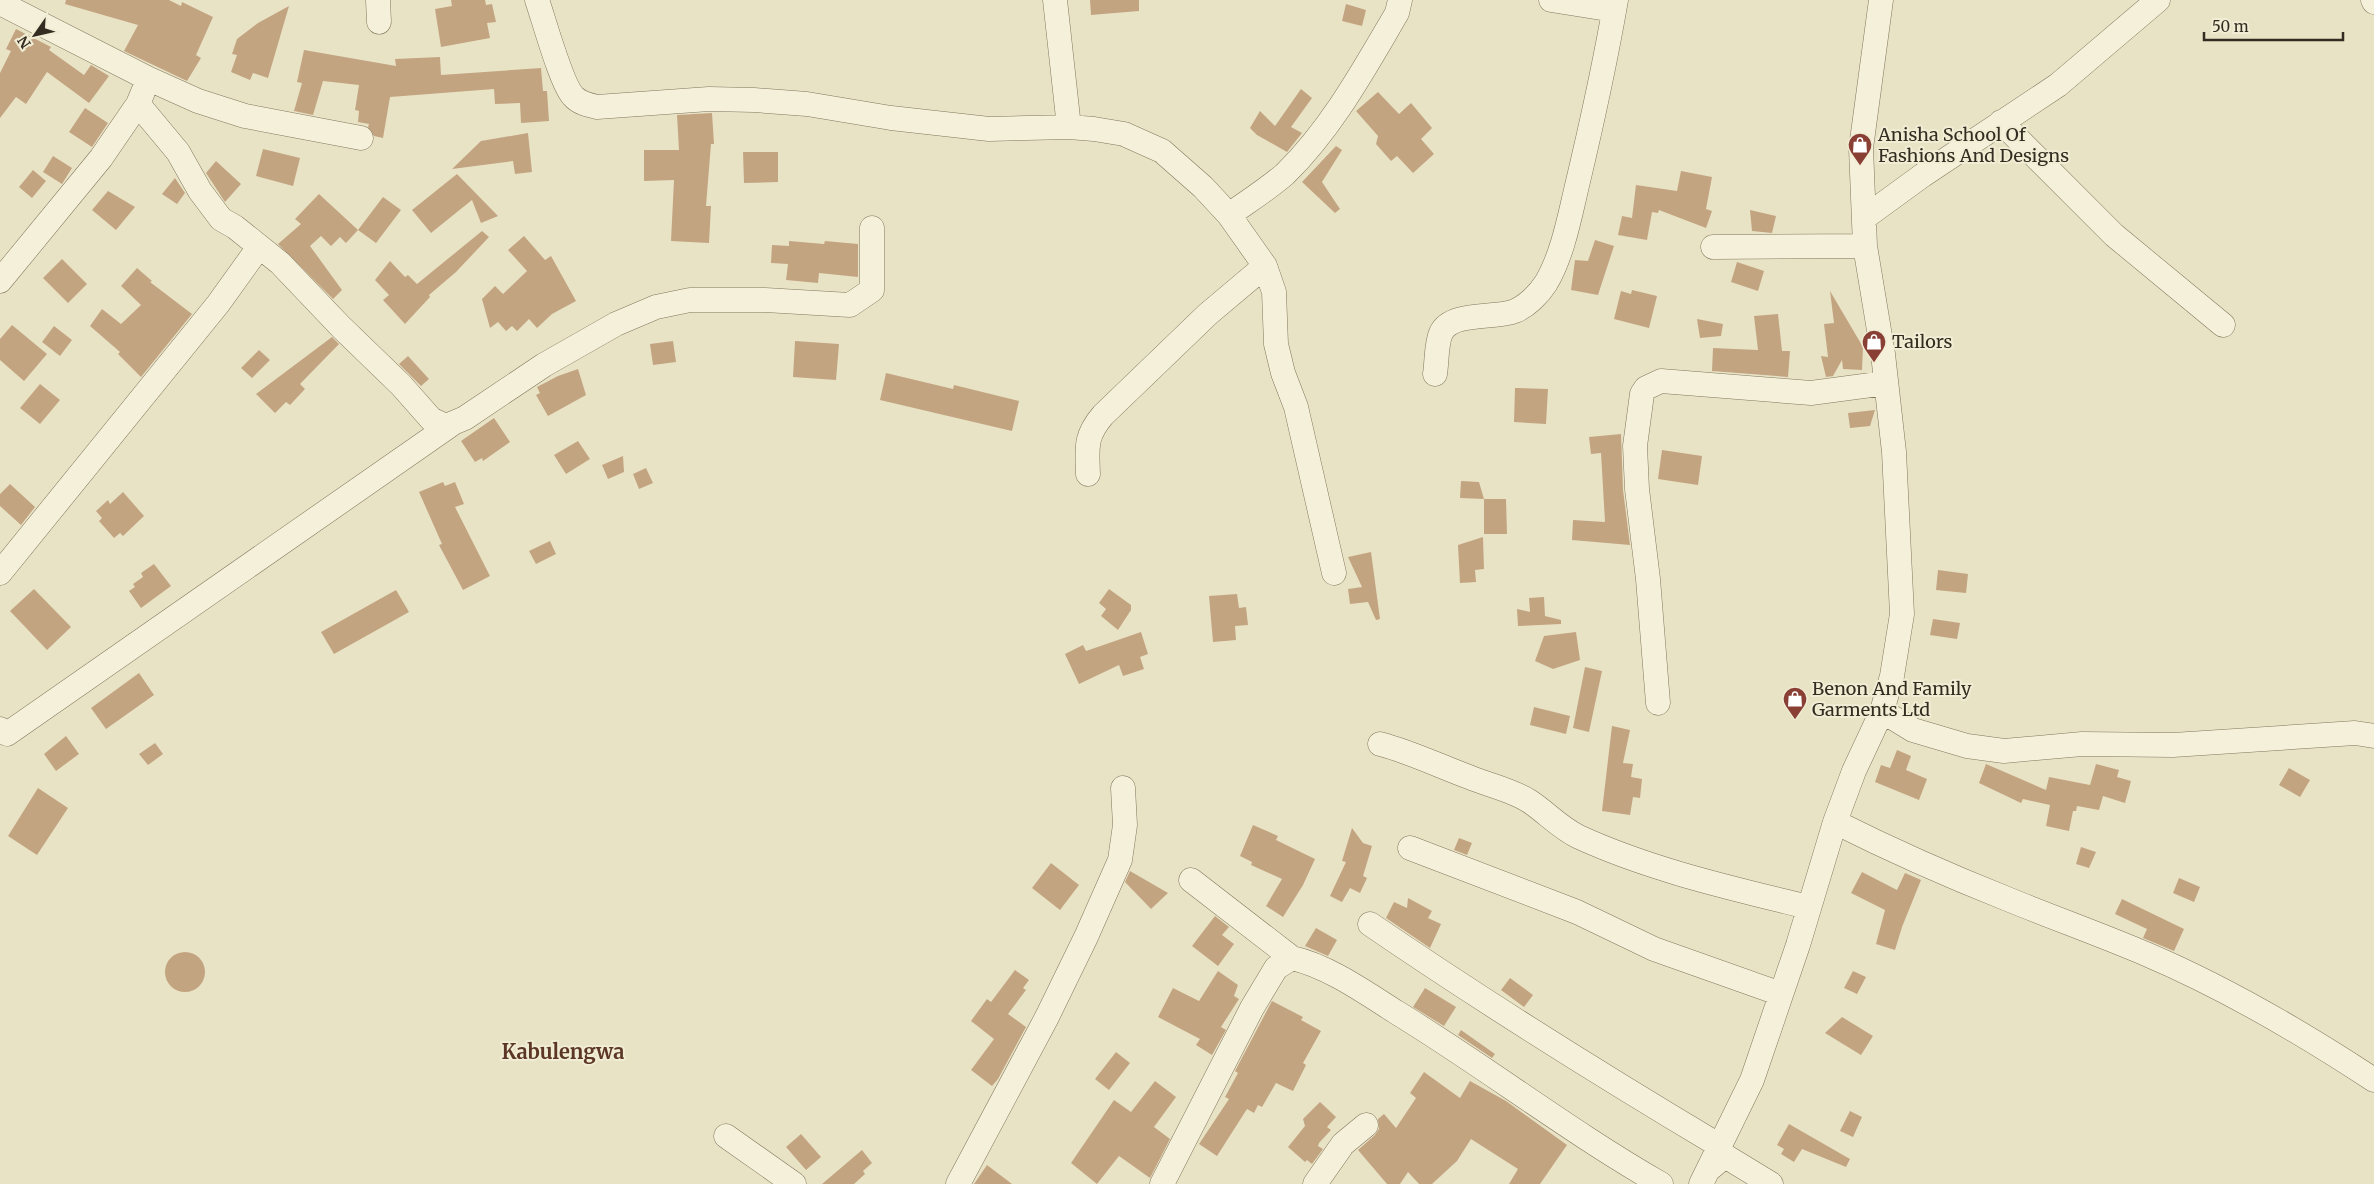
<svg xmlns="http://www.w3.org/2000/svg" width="2374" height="1184" font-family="Merriweather,serif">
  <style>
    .building { fill: #c3a481 }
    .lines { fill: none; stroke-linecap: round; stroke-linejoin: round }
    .minor-casing { stroke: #82765e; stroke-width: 25 }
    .minor { stroke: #f5f0d9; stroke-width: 24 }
    .labels { text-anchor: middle; stroke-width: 4; stroke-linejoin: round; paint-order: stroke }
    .poi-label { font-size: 18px; fill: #342c20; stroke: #f1edd5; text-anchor: start }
    .quarter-label { font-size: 20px; font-weight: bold; fill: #5c3725; stroke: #f1edd5 }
  </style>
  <rect width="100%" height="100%" fill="#e9e3c6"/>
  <path class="building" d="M66,0H169L181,6L182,2L213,17L196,55L201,58L187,81L124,51L138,25L65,4Z
    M451,0H485L486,5L492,4L496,22L487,23L490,38L441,47L435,9L452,6Z
    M1090,0H1139V11L1091,15Z
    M1346,4L1366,10L1362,26L1342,21Z
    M289,6L268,78L253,73L250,80L231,72L237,55L232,54L237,39L258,23Z
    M16,29L51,47L49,50L84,75L91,65L109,76L89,103L47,72L26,104L16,97L0,118V73L11,51L6,49Z
    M304,50L396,66L395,59L440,57L441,75L541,68L543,91H547L549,121L521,123L520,103L495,104L494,89L390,97L383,138L374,136L368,127L369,124L358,122L359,111L355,110L359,85L323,81L313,115L294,111L302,83L297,82Z
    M1301,89L1312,98L1291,127L1302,133L1287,152L1257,135L1250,128L1260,111L1275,126Z
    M1378,92L1399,114L1411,103L1432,128L1421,139L1434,154L1413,173L1397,156L1391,161L1376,144L1378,136L1356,111Z
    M85,108L108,123L92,147L69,132Z
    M712,113L714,144H711L706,206H711L709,243L671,241L674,180L644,181V150H679L677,115Z
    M528,133L532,172L515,174L513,161L452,169L481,141Z
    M1336,146L1342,150L1322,182L1340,209L1335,213L1302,182Z
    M263,149L300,158L293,186L256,176Z
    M743,152H778V182L744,183Z
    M53,156L72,168L62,184L43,172Z
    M216,161L241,184L225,202L206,173Z
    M33,170L46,181L32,198L19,187Z
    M1681,171L1712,177L1706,209L1712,211L1706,228L1659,210L1658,213L1652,212L1647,240L1618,235L1622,216L1632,218L1636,185L1677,191Z
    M457,174L498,216L481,223L472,200L431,233L412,210Z
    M175,178L185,193L177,204L162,194Z
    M108,191L135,207L116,230L92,210Z
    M319,194L358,230L346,243L340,237L331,246L321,236L310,246L342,290L333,299L278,244L301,224L295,219Z
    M383,197L401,210L376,243L358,230Z
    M1750,210L1776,216L1772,233L1752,231Z
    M482,231L489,237L456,272L429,295L430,297L405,324L383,300L389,295L375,280L390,261L405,277L408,275L417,284Z
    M524,236L545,260L551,256L576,301L552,314L537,328L529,319L517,331L512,326L506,331L498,322L490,328L482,299L495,286L503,294L527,271L508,250Z
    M1595,240L1614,246L1598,295L1571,290L1575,260L1588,261Z
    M789,241L824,244L825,241L858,244V277L819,273L818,283L786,280L788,264L771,263L772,245L789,246Z
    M62,259L87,284L68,303L43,278Z
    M1737,262L1764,271L1758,291L1731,282Z
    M137,268L152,281L150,282L192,314L141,377L118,354L120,352L90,326L102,309L121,324L141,305L121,286Z
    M1632,290L1657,296L1649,328L1614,319L1621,291L1631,294Z
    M1830,291L1863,347L1862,370L1843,369L1842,360L1833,376L1826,377L1821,356L1828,357L1824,324L1834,323Z
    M1778,314L1782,351H1790L1788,377L1712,371L1713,348L1758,350L1754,316Z
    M1697,319L1723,324L1721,336L1700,338Z
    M12,325L47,354L24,381L0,360V339Z
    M54,326L72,340L60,356L42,342Z
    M332,337L339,344L300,384L305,389L290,405L286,402L275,413L256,394Z
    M673,341L676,362L653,365L650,344Z
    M795,341L839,344L836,380L793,377Z
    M259,350L270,360L252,378L241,368Z
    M408,356L429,379L421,386L399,364Z
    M578,369L586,395L548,416L536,395L540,393L537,387L558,376Z
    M886,373L953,389L954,385L1019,401L1012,431L880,400Z
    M40,384L60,400L40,424L20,408Z
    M1515,388L1548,389L1546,424L1514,422Z
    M1875,410L1870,426L1850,428L1848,413Z
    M494,418L510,442L483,461L482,458L475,462L461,441Z
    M1621,434L1623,490L1630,545L1572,540L1573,520L1605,522L1601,453L1591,454L1589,437Z
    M578,441L590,459L566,474L554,455Z
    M1662,450L1702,456L1698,485L1658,479Z
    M623,456L624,472L608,479L602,465Z
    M646,468L653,483L639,489L633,474Z
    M1461,481L1479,482L1484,499L1460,498Z
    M443,482L445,486L455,482L464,504L455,507L490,576L463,590L439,545L442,544L419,492Z
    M10,484L35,507L21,525L0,506V494Z
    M123,492L144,516L123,536L120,533L114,538L99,521L102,518L96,511L108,500L110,504Z
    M1484,499H1506L1507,534H1484Z
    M1483,537L1484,569L1475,570L1476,582L1460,583L1458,545Z
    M550,541L556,554L536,564L529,551Z
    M1371,552L1380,619L1376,620L1368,602L1350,604L1348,589L1362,587L1348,557Z
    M154,564L171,586L141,608L129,591L135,587L133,584L143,577L141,573Z
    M1938,570L1968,574L1966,593L1936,590Z
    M34,589L71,627L47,650L10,611Z
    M1109,589L1131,605V610L1118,630L1101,616L1106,609L1099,603Z
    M396,590L409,612L334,654L321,632Z
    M1237,594L1239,608L1246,607L1248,625L1235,626L1236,640L1213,642L1209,596Z
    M1544,597L1545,616L1561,620V624L1518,626L1517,609L1530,612L1529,598Z
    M1933,619L1960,623L1957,639L1930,635Z
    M1141,632L1148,654L1140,657L1144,669L1123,676L1119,665L1079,684L1065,654L1083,645L1086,651Z
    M1576,632L1580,660L1553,669L1535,661L1544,636Z
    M1585,667L1602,671L1589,732L1573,728Z
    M139,673L154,695L106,729L91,708Z
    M1534,707L1570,716L1566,734L1530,725Z
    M1612,726L1630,730L1623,763L1633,764L1631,777L1642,779L1640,798L1633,797L1630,815L1602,811Z
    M66,736L79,754L56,771L44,754Z
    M155,743L163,754L148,765L139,754Z
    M1897,750L1911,756L1906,770L1927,779L1919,800L1875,782L1881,765L1890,768Z
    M1986,764L2046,790L2049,777L2090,785L2096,764L2119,770L2117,777L2131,781L2125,803L2103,796L2099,810L2077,806L2076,811H2073L2069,831L2046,826L2050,805L2023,799L2021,803L1979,783Z
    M2289,768L2310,780L2300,797L2279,785Z
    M38,788L68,808L37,855L8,836Z
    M1253,825L1278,836L1276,840L1315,859L1303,885L1283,917L1266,906L1282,879L1251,865L1252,862L1240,856Z
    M1352,828L1363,843L1372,846L1363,876L1367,878L1360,893L1350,888L1342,902L1330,896L1346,862L1342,861Z
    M1459,838L1472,843L1467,855L1454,850Z
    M2081,847L2096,852L2089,868L2076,864Z
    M1051,863L1079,885L1060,910L1032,888Z
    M1130,871L1168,893L1151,909L1125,882Z
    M1862,872L1897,890L1905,873L1921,880L1902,927L1895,950L1876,944L1885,910L1851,893Z
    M2179,878L2200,887L2194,902L2173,893Z
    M1408,898L1432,911L1428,918L1441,924L1430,948L1386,918L1394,902L1407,908Z
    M2122,899L2184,929L2174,951L2143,938L2147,929L2115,914Z
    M1215,916L1229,927L1222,935L1234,944L1218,966L1192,946Z
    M1316,928L1337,940L1328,956L1305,946Z
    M165 972a20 20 0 1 1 40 0a20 20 0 1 1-40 0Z
    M1015,970L1029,980L1023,988L1026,990L1008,1014L1026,1027L998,1079L992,1086L971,1070L994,1039L971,1021L987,999L991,1002Z
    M1218,971L1238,985L1234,996L1239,999L1221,1027L1226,1030L1212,1055L1196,1045L1200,1039L1158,1017L1173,988L1199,1001Z
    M1853,971L1866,977L1857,994L1844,988Z
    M1510,978L1533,995L1524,1007L1501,990Z
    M1425,988L1456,1007L1444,1026L1413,1007Z
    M1272,1001L1303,1017L1301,1020L1321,1031L1303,1063L1306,1065L1293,1091L1276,1083L1262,1107L1258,1105L1254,1113L1247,1109L1217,1156L1199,1144L1229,1099L1225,1097L1238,1073L1235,1071Z
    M1842,1017L1873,1036L1861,1055L1825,1033Z
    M1461,1030L1495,1054L1492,1058L1458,1035Z
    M1116,1052L1130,1063L1109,1090L1095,1079Z
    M1424,1072L1460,1098L1470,1081L1506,1101L1567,1145L1540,1184H1509L1518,1169L1471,1139L1457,1161L1432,1184H1419L1408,1172L1400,1184H1387L1358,1150L1375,1135L1379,1129L1378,1119L1384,1114L1396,1128L1416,1098L1410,1093Z
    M1155,1081L1176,1097L1154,1127L1170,1139L1150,1178L1119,1156L1097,1184L1071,1163L1114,1100L1131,1112Z
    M1320,1102L1336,1117L1327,1127L1331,1130L1319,1143L1318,1146L1323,1149L1312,1164L1307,1160L1305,1162L1288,1147L1305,1126L1303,1119Z
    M1850,1111L1862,1117L1853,1137L1840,1131Z
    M1789,1124L1850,1159L1846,1167L1802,1149L1794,1162L1781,1154L1784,1149L1777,1145Z
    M801,1134L821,1157L806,1170L786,1147Z
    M862,1150L872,1163L863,1171L865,1174L854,1184H822Z
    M987,1165L1012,1184H974Z"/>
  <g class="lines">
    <defs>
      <path id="minor" d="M378,0L379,22
        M537,0C544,20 561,83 573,96C579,103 588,105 597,107L709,99L754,100L807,104L891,118L989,129L1069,127L1094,129L1124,134L1162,151L1203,187L1229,215L1265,266L1274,292L1276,344L1283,373L1296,407L1334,573
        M1055,0L1069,127
        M1551,0L1614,10
        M2373,0L2374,2
        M0,3L149,79L198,101L245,116L361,138
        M138,104L178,152L200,191L221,219L235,227L280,263L341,327L401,385L431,419L446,426L465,418L544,365L616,324L656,307L690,300H765L850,305L872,290V228
        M2001,122L2114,235L2223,325
        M1229,215C1247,202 1268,189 1285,174C1332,128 1364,69 1397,13L1400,0
        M1864,218L1923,175L2058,85L2158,0
        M1713,247L1865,246
        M0,281L101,158L138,104L143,92
        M1435,374C1437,362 1436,344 1441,333C1451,311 1496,319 1515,311C1527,306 1539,294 1546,283C1562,256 1569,220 1576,190C1591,127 1605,64 1616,0
        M1088,474C1087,447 1085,436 1103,415L1208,314L1265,266
        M0,573L218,304L259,247
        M1658,703L1648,579L1637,489L1635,446L1642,394L1646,388L1661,381L1811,393L1886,383
        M1882,711L1913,730L1967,746L2004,751L2082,744L2173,745L2355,733L2374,736
        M0,729L7,734L452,424
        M1380,744C1411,752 1439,766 1469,777C1488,785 1512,790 1529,801C1546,812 1560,828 1579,837C1651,870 1731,888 1808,907
        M1835,822C1891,850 1947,875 2005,898C2051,917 2099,934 2146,954C2226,988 2301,1032 2374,1080
        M1410,848L1577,912L1654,949L1781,994
        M1191,880L1292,958
        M1370,924C1484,1002 1601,1075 1720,1146
        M726,1136L794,1184
        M1708,1170L1725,1156L1771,1184
        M958,1184L1047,1017L1086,937L1120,860L1125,825L1123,788
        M1162,1184L1252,1008L1276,968L1292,958C1328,966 1366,993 1396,1012C1486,1067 1570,1132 1661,1184
        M1315,1184L1343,1144L1366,1125
        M1701,1184L1752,1080L1798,945L1835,822L1854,771L1882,711L1892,676L1902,614L1894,452L1883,354L1865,246L1861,148L1881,0"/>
    </defs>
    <use href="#minor" class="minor-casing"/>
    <use href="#minor" class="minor"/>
  </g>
  <defs>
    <symbol id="shop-pin" viewBox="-11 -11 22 30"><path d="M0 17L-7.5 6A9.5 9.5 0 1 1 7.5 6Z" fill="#8a3f35" stroke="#f1edd5"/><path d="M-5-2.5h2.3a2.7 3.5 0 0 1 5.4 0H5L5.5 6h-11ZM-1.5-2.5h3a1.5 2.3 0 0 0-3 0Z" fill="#fff"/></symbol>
  </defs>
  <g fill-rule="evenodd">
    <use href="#shop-pin" x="1846" y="131" width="28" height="38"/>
    <use href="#shop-pin" x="1860" y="328" width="28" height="38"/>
    <use href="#shop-pin" x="1781" y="685" width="28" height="38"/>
  </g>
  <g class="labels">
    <g class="poi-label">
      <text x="1878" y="141">Anisha School Of<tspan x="1878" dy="21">Fashions And Designs</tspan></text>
      <text x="1892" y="348">Tailors</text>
      <text x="1812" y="695">Benon And Family<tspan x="1812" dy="21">Garments Ltd</tspan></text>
    </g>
    <g class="quarter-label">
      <text x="563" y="1059">Kabulengwa</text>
    </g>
  </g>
  <g transform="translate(35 35) rotate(236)" stroke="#f1edd5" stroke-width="4" paint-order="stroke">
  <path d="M0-4L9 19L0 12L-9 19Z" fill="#342c20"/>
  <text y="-8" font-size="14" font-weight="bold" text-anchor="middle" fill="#342c20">N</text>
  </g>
  <path d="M2204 32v8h139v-8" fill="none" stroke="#342c20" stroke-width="2.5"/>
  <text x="2212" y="32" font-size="15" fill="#342c20" stroke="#f1edd5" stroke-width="4" paint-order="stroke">50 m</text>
</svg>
